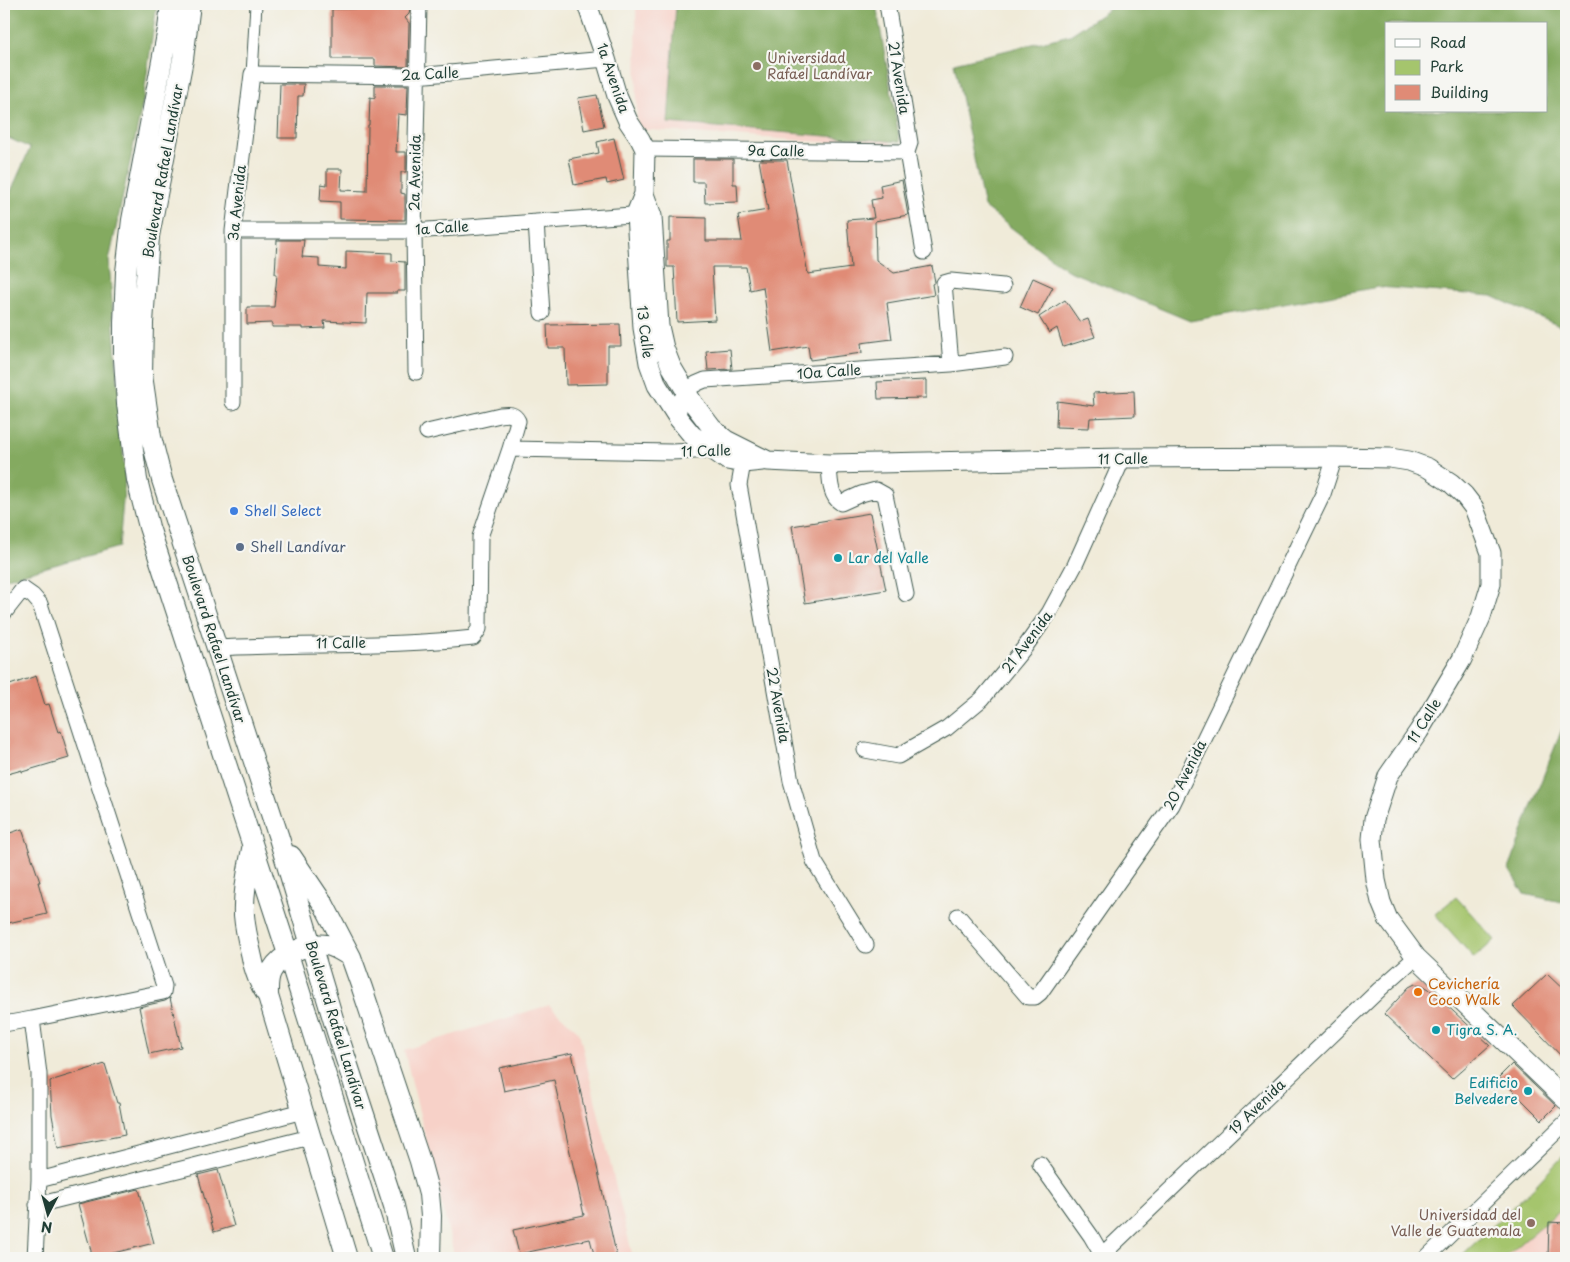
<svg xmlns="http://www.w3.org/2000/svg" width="1570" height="1262" font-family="'Playpen Sans',sans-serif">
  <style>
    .built { fill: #f7d1c8 }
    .green { fill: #a5c56d; stroke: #628150 }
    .forest { fill: #84aa60; stroke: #52744a; fill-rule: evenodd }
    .building { fill: #e08b76 }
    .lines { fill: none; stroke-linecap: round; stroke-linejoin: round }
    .pedestrian-casing { stroke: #3e574d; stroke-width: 13 }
    .minor-casing { stroke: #3e574d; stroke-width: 17 }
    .tertiary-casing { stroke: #3e574d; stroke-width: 21 }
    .secondary-casing { stroke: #3e574d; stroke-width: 22 }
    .pedestrian { stroke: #fff; stroke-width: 11 }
    .minor { stroke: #fff; stroke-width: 15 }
    .tertiary { stroke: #fff; stroke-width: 19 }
    .secondary { stroke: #fff; stroke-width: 20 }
    .education-dot { fill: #8d6e63; stroke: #f6f6f2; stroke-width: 2 }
    .shop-dot { fill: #3f7fe0; stroke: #f6f6f2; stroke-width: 2 }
    .service-dot { fill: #5c6f8a; stroke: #f6f6f2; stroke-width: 2 }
    .culture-dot { fill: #0f9aa8; stroke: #f6f6f2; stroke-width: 2 }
    .food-dot { fill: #e8710a; stroke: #f6f6f2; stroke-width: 2 }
    .labels { text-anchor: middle; stroke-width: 4.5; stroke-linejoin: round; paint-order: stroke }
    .education-label { font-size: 14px; fill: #785e54; stroke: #f6f6f2; text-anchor: start }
    .street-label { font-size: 14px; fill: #1f3d34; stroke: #f6f6f2 }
    .shop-label { font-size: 14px; fill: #366cbe; stroke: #f6f6f2; text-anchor: start }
    .service-label { font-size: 14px; fill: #4e5e75; stroke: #f6f6f2; text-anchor: start }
    .culture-label { font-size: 14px; fill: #0d838f; stroke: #f6f6f2; text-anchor: start }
    .food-label { font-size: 14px; fill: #c56008; stroke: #f6f6f2; text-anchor: start }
  </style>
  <rect width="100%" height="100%" fill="#f6f6f2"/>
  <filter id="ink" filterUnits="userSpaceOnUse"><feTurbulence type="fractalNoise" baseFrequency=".02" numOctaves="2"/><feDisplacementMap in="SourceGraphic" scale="10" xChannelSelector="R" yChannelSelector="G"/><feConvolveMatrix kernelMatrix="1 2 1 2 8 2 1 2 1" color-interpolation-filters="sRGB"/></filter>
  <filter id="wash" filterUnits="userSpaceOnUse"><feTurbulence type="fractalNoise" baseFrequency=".0096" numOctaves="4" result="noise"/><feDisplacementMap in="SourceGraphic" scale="20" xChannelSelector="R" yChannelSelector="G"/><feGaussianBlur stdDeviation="1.12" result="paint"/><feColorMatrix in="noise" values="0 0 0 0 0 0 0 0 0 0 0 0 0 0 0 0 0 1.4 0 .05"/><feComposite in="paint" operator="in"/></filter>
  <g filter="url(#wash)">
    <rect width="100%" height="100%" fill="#f0ebd9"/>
    <path class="built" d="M636,4H866L891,147L637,129Z
      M549,1005L579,1032L633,1258H455L404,1050Z
      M1566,1153V1258H1459L1533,1188Z"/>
    <path class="green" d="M1456,897L1495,940L1474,958L1435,914Z
      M1566,1153V1205L1504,1258H1459L1533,1188Z"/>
    <path class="forest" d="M4,4H157L143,101L109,261L125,479L119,547L4,579V207L30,148L4,136Z
      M676,4H876L900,142L668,123Z
      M1117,4H1566V329L1492,296L1378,287L1190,321L1067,270L984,207L954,63L1070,35ZM1386,24H1546V111H1386Z
      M1566,719V903L1524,894L1509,869L1531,807Z"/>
    <g id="blocks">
      <path class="building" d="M410,8L409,14L405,18L409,23L408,67L375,66V59H332V9Z
        M280,84H304L303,96H298L297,138H278Z
        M375,85H408L407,115L398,114L396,152H406V172H401V193L405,194V220L340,219V202L320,201L321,184L327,185V169H342L341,190L367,191L368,125H369L370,97L375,98Z
        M597,95L604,126L584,130L578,98Z
        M614,138L624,180L607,184L606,179L574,185L569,159L599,153L597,142Z
        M693,159H733V184H737L738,202L705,203L704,182H693Z
        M759,160H787L808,274L851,268L847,220L874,218L871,200L882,198L880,185L902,180L908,215L875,221L876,260L894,273L932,266L935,282L932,284L934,295L887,303L892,339L861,343L862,353L810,360L808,346L772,352L763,287L750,290L746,267H712L715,320L677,322L674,267H667V241H670V217L706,218V241H742L738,215L768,210Z
        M277,240H304L302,257L319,258V267L346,269V251L392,253V261L405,262V291H397V293H367L366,323L324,321L325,328L303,329V327H272V323L247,324V307H274L277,274H275Z
        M1033,278L1053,287L1038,315L1020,307Z
        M1065,300L1080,322L1088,319L1095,337L1063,347L1057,328L1049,333L1039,317Z
        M620,324L621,346H608V384L566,385L565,348H548L547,325Z
        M730,349L732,369L708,370L706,351Z
        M926,380V398L878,399L877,382Z
        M1134,391L1135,416L1090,418L1089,428L1056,427L1057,401L1094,406L1093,393Z
        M870,513L886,590L805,603L792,526Z
        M36,676L45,705L49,704L58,732L61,731L69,758L22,772V770L4,775V745L8,744L4,730V687Z
        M22,829L40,882H38L47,914L4,924V835Z
        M1547,974L1566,992V1061L1513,1006Z
        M1415,984L1422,985L1429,989L1490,1045L1452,1079L1384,1014L1409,987Z
        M170,998L181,1047L149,1054L139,1007L165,1001Z
        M572,1053L617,1258H595L590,1239L519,1254L513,1230L584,1215L554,1080L504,1091L499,1068Z
        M105,1064L117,1103H119L125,1135L58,1148L52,1115L50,1081Z
        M1512,1064L1556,1106L1542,1120L1499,1077Z
        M218,1170L234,1226L214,1232L198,1175Z
        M139,1189L154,1243L93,1258L78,1204Z
        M1549,1222L1566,1223V1258H1548Z"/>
    </g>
  </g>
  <g filter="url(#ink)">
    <use href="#blocks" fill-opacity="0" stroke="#3e574d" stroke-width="1"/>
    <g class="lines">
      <defs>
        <path id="pedestrian" d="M252,74L256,4"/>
        <path id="minor" d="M887,4L910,143L907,152L924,252
          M645,149L907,152
          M536,222L542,313
          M233,231H414L645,214
          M951,364L944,283L951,281L1003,286
          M416,372L414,231L419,4
          M233,402V231L252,74L416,76L606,59
          M678,418C680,397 683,388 705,380L951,364L1005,357
          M427,432L500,415C508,414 514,413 518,421L510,449
          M742,452L743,463L739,485L791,781L814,861L866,945
          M829,464C830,476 829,496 841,503L861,494L876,490L885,495L906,594
          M4,613L23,589L33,596L40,604L164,986L163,992L32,1019L4,1024
          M218,648C303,643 389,647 473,638L479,629L480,537L510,449L671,452L719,450
          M865,750L898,756L947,728L982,699L1025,647L1049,613L1075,565L1123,458
          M958,916L1028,997H1035L1040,993L1172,805L1323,494L1335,457
          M32,1019L39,1074V1180L35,1258
          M1040,1164L1091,1236L1102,1255
          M39,1180L303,1111
          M37,1205L310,1137
          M1099,1258L1380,989L1416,957
          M1426,1258L1566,1122"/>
        <path id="tertiary" d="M587,4L606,59L617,96L628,121L640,139L645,149L644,194L636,214L643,328L649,363L657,385L678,418L692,435L727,460L743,463L762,461
          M644,194L652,216L659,326L664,348L671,366L693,403L712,428L726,440L768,461L829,464L1123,458L1335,457L1390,458L1409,461L1428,468L1451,483L1464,495L1474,508L1491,553V584L1481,617L1462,659L1419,731L1388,776L1374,819L1372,839L1376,880L1381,902L1388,919L1416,957L1566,1100"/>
        <path id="secondary" d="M171,4L168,29L132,220L126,272L124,323V359L127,404L137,480L149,527L288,954L383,1258
          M190,4L183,59L149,236L143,323L142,375L151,437L162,480L279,838L337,1032L394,1206L406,1258
          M252,849C248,870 243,893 244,915C245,928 248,941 251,953C254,969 258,983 268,996
          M291,856L324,905L351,957L362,988L420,1161L429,1194L431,1216L430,1258
          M347,1258L268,996C268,988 267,978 272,970C281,954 309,942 327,945C336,947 343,952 351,957"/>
      </defs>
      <use href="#pedestrian" class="pedestrian-casing"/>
      <use href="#minor" class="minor-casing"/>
      <use href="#tertiary" class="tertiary-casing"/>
      <use href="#secondary" class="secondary-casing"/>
      <use href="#pedestrian" class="pedestrian"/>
      <use href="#minor" class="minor"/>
      <use href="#tertiary" class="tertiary"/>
      <use href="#secondary" class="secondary"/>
    </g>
  </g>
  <g class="education-dot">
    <circle cx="757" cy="66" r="5"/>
    <circle cx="1531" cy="1223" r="5"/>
  </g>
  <circle class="shop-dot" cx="234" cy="511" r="5"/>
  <circle class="service-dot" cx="240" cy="547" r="5"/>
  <g class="culture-dot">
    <circle cx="838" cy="558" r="5"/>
    <circle cx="1436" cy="1030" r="5"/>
    <circle cx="1528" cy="1091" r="5"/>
  </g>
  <circle class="food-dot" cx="1418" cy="992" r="5"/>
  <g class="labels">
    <g class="education-label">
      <text x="767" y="63">Universidad<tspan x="767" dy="16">Rafael Landívar</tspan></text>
      <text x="1521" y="1220" text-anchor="end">Universidad del<tspan x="1521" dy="16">Valle de Guatemala</tspan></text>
    </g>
    <g class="street-label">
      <text transform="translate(430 74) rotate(-3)" y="5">2a Calle</text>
      <text transform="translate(613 78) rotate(71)" y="5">1a Avenida</text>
      <text transform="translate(899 78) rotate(81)" y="5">21 Avenida</text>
      <text transform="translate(776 151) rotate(1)" y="5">9a Calle</text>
      <text transform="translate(163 171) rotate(-80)" y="5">Boulevard Rafael Landívar</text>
      <text transform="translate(415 173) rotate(-89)" y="5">2a Avenida</text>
      <text transform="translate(237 203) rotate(-84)" y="5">3a Avenida</text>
      <text transform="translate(442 228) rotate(-4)" y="5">1a Calle</text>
      <text transform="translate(645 332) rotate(83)" y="5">13 Calle</text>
      <text transform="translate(829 372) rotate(-4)" y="5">10a Calle</text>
      <text transform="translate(706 451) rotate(-2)" y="5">11 Calle</text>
      <text transform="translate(1123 459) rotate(-1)" y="5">11 Calle</text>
      <text transform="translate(214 639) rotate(72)" y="5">Boulevard Rafael Landívar</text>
      <text transform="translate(1027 642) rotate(-53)" y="5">21 Avenida</text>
      <text transform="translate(341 643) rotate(-1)" y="5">11 Calle</text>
      <text transform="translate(778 705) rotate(80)" y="5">22 Avenida</text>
      <text transform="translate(1424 721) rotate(-58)" y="5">11 Calle</text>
      <text transform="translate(1185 775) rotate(-63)" y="5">20 Avenida</text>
      <text transform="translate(336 1025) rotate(73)" y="5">Boulevard Rafael Landívar</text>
      <text transform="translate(1257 1107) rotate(-44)" y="5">19 Avenida</text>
    </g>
    <g class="shop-label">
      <text x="244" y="516">Shell Select</text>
    </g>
    <g class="service-label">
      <text x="250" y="552">Shell Landívar</text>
    </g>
    <g class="culture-label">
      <text x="848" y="563">Lar del Valle</text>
      <text x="1446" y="1035">Tigra S. A.</text>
      <text x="1518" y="1088" text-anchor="end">Edificio<tspan x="1518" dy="16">Belvedere</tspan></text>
    </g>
    <g class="food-label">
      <text x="1428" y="989">Cevichería<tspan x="1428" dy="16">Coco Walk</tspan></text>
    </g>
  </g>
  <rect width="1570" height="1262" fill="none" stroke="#f6f6f2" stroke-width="20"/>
  <rect x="1385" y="22" width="162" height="90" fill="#f6f6f2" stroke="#a0aca6"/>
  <rect x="1395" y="39" width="25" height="8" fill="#ffffff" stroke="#a0aca6"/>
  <text x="1430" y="48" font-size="15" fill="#1f3d34">Road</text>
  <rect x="1395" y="60" width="25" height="15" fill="#a5c56d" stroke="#a0aca6"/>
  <text x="1430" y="72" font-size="15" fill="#1f3d34">Park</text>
  <rect x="1395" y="85" width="25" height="15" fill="#e08b76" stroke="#a0aca6"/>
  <text x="1430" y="98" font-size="15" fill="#1f3d34">Building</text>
  <g transform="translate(48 1214) rotate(186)" stroke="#f6f6f2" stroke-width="4" paint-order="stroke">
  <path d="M0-4L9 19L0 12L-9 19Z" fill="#1f3d34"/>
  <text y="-8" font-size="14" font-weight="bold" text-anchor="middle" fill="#1f3d34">N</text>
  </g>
</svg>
